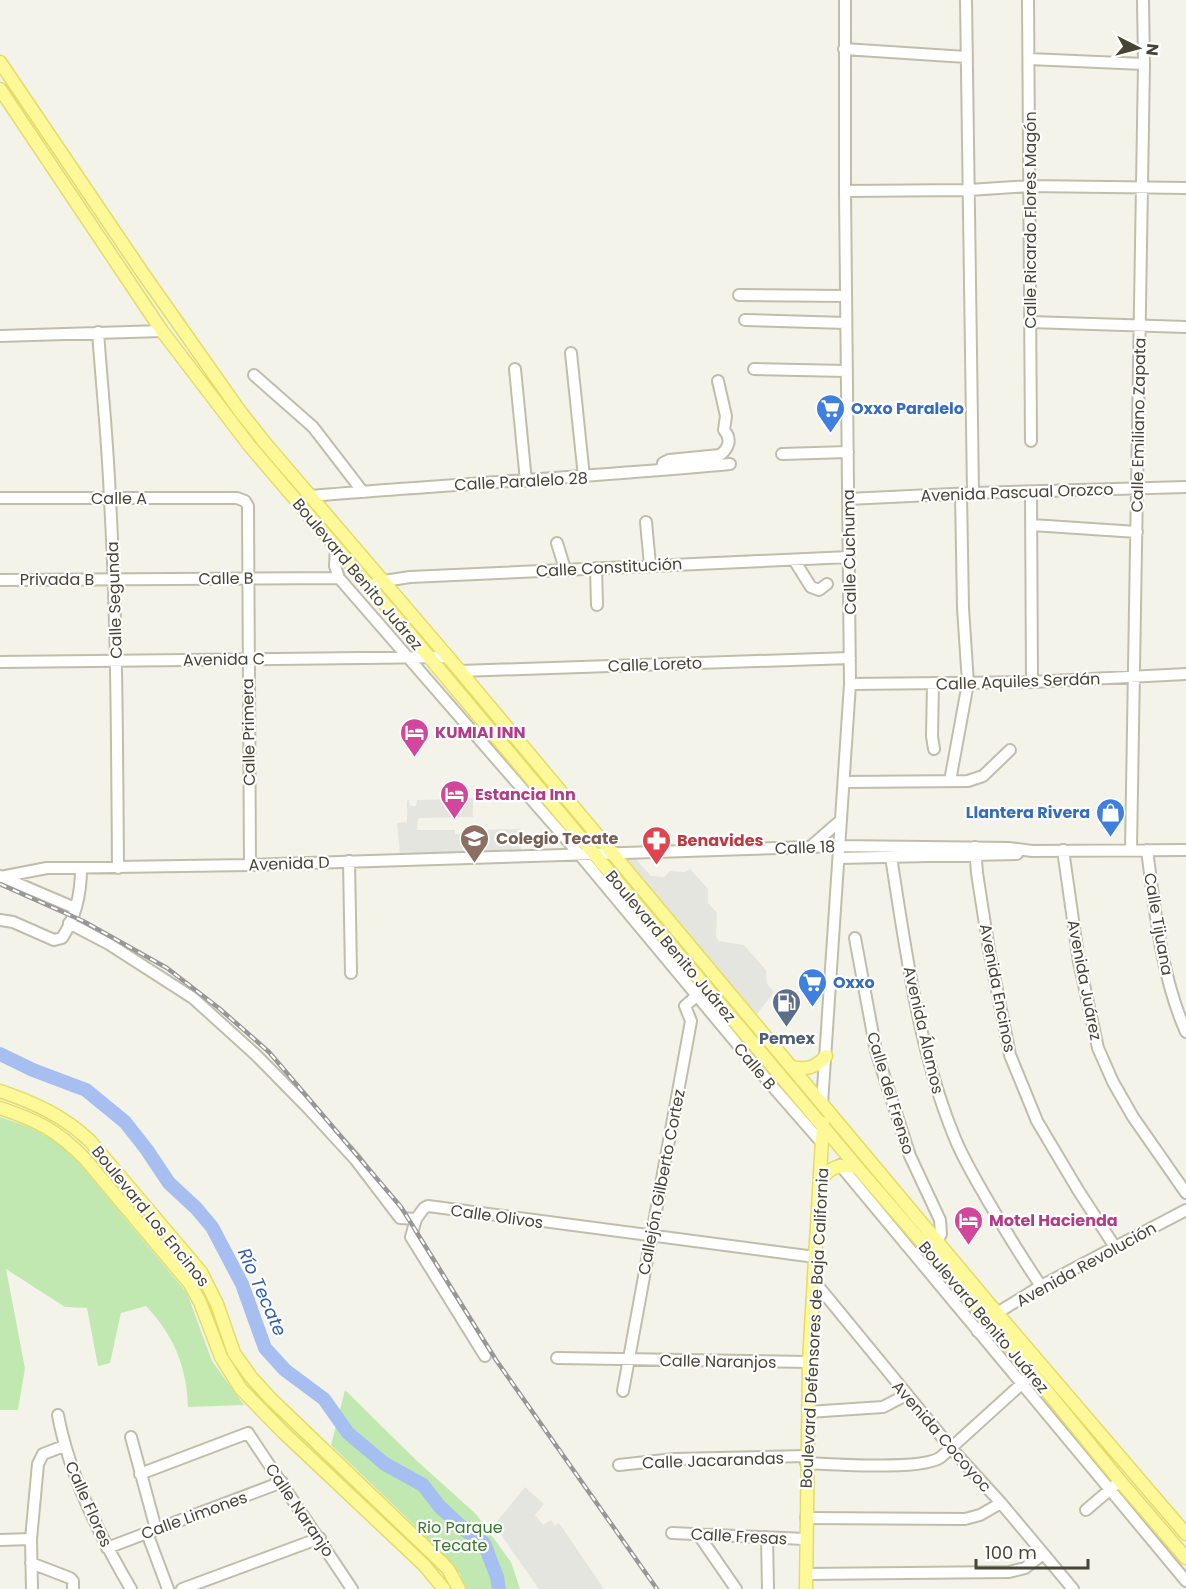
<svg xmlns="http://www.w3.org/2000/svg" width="1186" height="1589" font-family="Poppins,sans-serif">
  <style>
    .green { fill: #c2e8b2 }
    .parking { fill: #e5e5e0 }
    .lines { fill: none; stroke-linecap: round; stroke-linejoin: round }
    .river { stroke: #a6bff0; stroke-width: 14 }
    .minor-casing { stroke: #c0beab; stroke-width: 14 }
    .major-casing { stroke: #e3dc68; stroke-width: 15 }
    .minor { stroke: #fff; stroke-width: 10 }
    .major { stroke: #fdf998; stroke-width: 12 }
    .rail-casing { stroke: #979797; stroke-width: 4.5 }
    .rail { stroke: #fff; stroke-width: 2; stroke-dasharray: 7; stroke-linecap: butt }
    .labels { text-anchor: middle; stroke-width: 4.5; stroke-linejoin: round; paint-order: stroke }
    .street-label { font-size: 16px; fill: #484537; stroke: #fff }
    .shop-label { font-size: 16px; font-weight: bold; fill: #366cbe; stroke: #fff; text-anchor: start }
    .hotel-label { font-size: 16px; font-weight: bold; fill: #b23c85; stroke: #fff; text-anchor: start }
    .education-label { font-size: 16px; font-weight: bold; fill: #785e54; stroke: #fff; text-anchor: start }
    .health-label { font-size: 16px; font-weight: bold; fill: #be3a42; stroke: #fff; text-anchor: start }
    .service-label { font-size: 16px; font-weight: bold; fill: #4e5e75; stroke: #fff }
    .park-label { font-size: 16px; fill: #35792a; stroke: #fff }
    .water-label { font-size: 18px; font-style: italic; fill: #305cb3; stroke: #fff }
  </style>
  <rect width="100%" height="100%" fill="#f4f3e9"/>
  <path class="green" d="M0,1117C28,1126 52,1135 73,1156L187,1293L212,1361L244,1405L188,1407C187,1367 174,1336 146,1306L121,1313L110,1363L98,1366L87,1308L65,1307L6,1269L25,1368L18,1410H0Z
    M345,1390L417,1461L476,1514L511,1562L520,1589H464L460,1574L412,1523L331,1445Z"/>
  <path class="parking" d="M461,798H473V817L418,818L417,830H455V834H462V830L521,829V850L400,854L397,823L407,822V801L409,800L410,806H416L417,800L453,799L454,804H461Z
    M634,857L651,876L664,877L670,871L685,872L690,869L708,889V903L717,913L716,937L719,941L744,945L766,970L767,984L774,992L756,1015L624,858Z
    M525,1487L544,1504L535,1515L543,1525L551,1520L555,1526L559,1523L604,1589H539L494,1525Z"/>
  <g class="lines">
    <path class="river" d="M0,1054L33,1070L86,1090L125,1122L147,1150L169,1183L196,1208L212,1227L242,1284L265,1348L285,1370L324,1399L348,1433L385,1464L423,1485L440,1507L465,1530L484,1543L497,1577L499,1589"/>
    <defs>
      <path id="minor" d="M966,0L973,493
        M1028,0L1031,441
        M844,49L966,57
        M1029,59L1144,64
        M845,191L969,190L1029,186L1186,188
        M739,295L846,296
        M745,320L846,323
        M1030,322L1186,327
        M98,332C102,388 108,444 110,500C117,622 117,745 118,868
        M0,336L162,331
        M571,353L584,477
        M515,369L526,481
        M754,369L847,371
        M254,375L313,427L363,492
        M782,454L848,452
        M662,470L663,463L669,460L720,455C729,448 732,439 724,430L726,416L718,381
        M1031,492L1032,682
        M311,496C451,484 590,477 730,464
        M0,498H237L245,501L248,506L250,865
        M848,499L973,493L1186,487
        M646,522L650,565
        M1032,525L1137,532
        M557,543L565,569
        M336,547L335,566L339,578L579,854L773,1087L822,1143
        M794,560L811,587L819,590L827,584
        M596,568L597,605
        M0,580L339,578
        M369,586L384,581L410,577L849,557
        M0,662L448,657
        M460,671L850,658
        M933,683L932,736L934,749
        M850,684L1032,682L1186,674
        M950,781L968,683L963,608L961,494
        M844,782L968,781L983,776L1010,750
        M810,847L841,820
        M975,847L977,873L989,950L1010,1055L1037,1121L1078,1190L1115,1247
        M1063,850L1079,962L1098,1048L1113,1082L1133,1117L1186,1193
        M1131,850L1144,64L1143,0
        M1147,850C1155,910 1161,976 1186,1032
        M891,857C906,951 918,1048 954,1136C963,1159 976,1180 988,1201C1005,1230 1022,1258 1041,1286
        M840,858L1017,854
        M349,861L351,973
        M0,876L75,908
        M0,877L47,868L250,865L840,846L1009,848L1032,851L1186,850
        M0,920L13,922L54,940L62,938C76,917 81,892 81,868
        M69,923L109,944L193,998L256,1055L310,1110L355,1159L400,1218L416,1219L424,1208L428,1206L815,1257
        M855,938L876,1051L910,1156L940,1220L941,1234L937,1241
        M822,1104L850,684L845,191V0
        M840,1165L1186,1581
        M416,1219L411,1237L485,1356
        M814,1281L951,1448L1001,1503L1073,1589
        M977,1331L997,1313L1041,1286L1186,1210
        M557,1358L809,1362
        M623,1391L691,1021L685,1006L701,992
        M808,1412L883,1407L906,1395
        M58,1415C69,1475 100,1536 131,1589
        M131,1437L156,1529
        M806,1463C833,1464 923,1471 941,1457L1027,1379
        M619,1465L674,1459L807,1456
        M140,1474L248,1433L352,1589
        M1086,1510L1120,1481
        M806,1518L965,1519L980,1515L1001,1503
        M147,1533L168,1589
        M672,1533L805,1539
        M698,1534L736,1589
        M767,1537L768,1589
        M0,1540L31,1539
        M107,1548L282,1482
        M31,1563L70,1578L73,1581V1589
        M806,1574L1009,1572L1025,1568L1043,1554
        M32,1589L31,1539L38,1464L43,1454L64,1446
        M182,1589L320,1538"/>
      <path id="major" d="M0,62L142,272L239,410L265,443L460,671L997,1313L1186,1534
        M0,89L162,331L249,445L398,620L857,1167L989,1320L1120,1481L1186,1558
        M791,1067C807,1070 815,1068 826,1056
        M0,1091C35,1103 64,1116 90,1141L201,1272L217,1304L234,1353L251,1377L271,1399L438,1559L448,1569L459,1589
        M0,1108C38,1121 57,1130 85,1159L190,1284L200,1302L221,1357L241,1389L283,1432L424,1565L444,1589
        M820,1181C831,1166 839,1164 857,1167
        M806,1589L809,1362L823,1123"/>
    </defs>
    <use href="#minor" class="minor-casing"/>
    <use href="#major" class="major-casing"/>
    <use href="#minor" class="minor"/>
    <use href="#major" class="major"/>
    <defs>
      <path id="rail" d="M0,884L83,921L167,968L220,1009L269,1052L401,1207L496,1360L657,1589"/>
    </defs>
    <use href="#rail" class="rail-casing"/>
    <use href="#rail" class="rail"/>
  </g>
  <defs>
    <symbol id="supermarket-pin" viewBox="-11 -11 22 30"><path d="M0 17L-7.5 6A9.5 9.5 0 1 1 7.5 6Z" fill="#3f7fe0" stroke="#fff"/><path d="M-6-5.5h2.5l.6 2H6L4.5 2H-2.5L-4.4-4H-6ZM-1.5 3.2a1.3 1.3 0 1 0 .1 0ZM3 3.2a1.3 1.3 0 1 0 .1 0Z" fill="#fff"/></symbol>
    <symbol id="hotel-pin" viewBox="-11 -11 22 30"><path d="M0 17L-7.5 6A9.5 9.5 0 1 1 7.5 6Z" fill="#d1479c" stroke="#fff"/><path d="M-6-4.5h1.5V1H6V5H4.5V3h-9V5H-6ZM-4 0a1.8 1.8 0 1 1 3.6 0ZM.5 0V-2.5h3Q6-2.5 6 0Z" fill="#fff"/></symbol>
    <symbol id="shop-pin" viewBox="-11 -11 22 30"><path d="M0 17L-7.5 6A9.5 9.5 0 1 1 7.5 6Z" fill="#3f7fe0" stroke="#fff"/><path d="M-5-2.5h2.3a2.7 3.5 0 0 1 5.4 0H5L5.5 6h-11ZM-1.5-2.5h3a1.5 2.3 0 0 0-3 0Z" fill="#fff"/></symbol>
    <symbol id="school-pin" viewBox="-11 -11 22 30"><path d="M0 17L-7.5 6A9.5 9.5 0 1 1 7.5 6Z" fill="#8d6e63" stroke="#fff"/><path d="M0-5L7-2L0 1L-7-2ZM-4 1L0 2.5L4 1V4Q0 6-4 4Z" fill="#fff"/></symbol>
    <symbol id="pharmacy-pin" viewBox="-11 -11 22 30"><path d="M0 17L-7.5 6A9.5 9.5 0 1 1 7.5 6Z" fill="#e0444e" stroke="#fff"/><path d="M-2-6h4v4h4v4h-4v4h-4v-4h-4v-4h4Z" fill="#fff"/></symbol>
    <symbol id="fuel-pin" viewBox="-11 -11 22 30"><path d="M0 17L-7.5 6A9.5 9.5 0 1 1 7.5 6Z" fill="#5c6f8a" stroke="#fff"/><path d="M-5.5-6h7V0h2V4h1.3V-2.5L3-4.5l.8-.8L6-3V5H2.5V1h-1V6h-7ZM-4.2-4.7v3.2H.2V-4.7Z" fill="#fff"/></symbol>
  </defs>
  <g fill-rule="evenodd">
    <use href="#supermarket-pin" x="814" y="392" width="33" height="45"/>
    <use href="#hotel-pin" x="398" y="716" width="33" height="45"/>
    <use href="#hotel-pin" x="438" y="778" width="33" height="45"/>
    <use href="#shop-pin" x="1094" y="796" width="33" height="45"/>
    <use href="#school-pin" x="458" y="822" width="33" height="45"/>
    <use href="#pharmacy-pin" x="640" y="824" width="33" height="45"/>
    <use href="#supermarket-pin" x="796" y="966" width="33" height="45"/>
    <use href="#fuel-pin" x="770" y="986" width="33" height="45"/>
    <use href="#hotel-pin" x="952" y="1204" width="33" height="45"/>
  </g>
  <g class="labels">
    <g class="street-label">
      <text transform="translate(1030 220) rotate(-90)" y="6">Calle Ricardo Flores Magón</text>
      <text transform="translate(1138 425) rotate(-89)" y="6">Calle Emiliano Zapata</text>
      <text transform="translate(521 481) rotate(-3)" y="6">Calle Paralelo 28</text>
      <text transform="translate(1017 492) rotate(-2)" y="6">Avenida Pascual Orozco</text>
      <text x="119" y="504">Calle A</text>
      <text transform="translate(849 552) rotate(-91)" y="6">Calle Cuchuma</text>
      <text transform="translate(609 567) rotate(-3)" y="6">Calle Constitución</text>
      <text transform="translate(358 574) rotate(50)" y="6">Boulevard Benito Juárez</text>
      <text transform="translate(226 578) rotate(-1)" y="6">Calle B</text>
      <text x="57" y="585">Privada B</text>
      <text transform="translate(114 600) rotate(-92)" y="6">Calle Segunda</text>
      <text transform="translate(224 659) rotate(-1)" y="6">Avenida C</text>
      <text transform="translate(655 664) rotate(-2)" y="6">Calle Loreto</text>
      <text transform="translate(1018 681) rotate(-2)" y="6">Calle Aquiles Serdán</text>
      <text transform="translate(248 732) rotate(-91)" y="6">Calle Primera</text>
      <text transform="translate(805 847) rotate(-2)" y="6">Calle 18</text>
      <text transform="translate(289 863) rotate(-2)" y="6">Avenida D</text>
      <text transform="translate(1159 924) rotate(80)" y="6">Calle Tijuana</text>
      <text transform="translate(671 946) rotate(50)" y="6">Boulevard Benito Juárez</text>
      <text transform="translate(1085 980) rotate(79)" y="6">Avenida Juárez</text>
      <text transform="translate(998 988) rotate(79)" y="6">Avenida Encinos</text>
      <text transform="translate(924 1030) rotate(77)" y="6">Avenida Álamos</text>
      <text transform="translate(755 1066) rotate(50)" y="6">Calle B</text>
      <text transform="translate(891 1093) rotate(73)" y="6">Calle del Frenso</text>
      <text transform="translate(661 1182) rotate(-79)" y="6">Callejón Gilberto Cortez</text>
      <text transform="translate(151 1216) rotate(51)" y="6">Boulevard Los Encinos</text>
      <text transform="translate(497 1216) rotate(8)" y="6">Calle Olivos</text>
      <text transform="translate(1086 1264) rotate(-29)" y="6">Avenida Revolución</text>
      <text transform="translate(984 1317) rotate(50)" y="6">Boulevard Benito Juárez</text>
      <text transform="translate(814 1328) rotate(-87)" y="6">Boulevard Defensores de Baja California</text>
      <text transform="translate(718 1361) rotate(1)" y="6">Calle Naranjos</text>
      <text transform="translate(942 1436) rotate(49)" y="6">Avenida Cocoyoc</text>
      <text transform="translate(713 1460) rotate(-2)" y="6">Calle Jacarandas</text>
      <text transform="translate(89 1504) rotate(66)" y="6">Calle Flores</text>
      <text transform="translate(300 1510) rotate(56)" y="6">Calle Naranjo</text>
      <text transform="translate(194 1515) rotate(-20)" y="6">Calle Limones</text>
      <text transform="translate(739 1536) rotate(3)" y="6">Calle Fresas</text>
    </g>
    <g class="shop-label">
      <text x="851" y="414">Oxxo Paralelo</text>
      <text x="1090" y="818" text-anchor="end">Llantera Rivera</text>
      <text x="833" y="988">Oxxo</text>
    </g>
    <g class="hotel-label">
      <text x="435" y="738">KUMIAI INN</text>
      <text x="475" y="800">Estancia Inn</text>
      <text x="989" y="1226">Motel Hacienda</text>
    </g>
    <g class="education-label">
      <text x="496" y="844">Colegio Tecate</text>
    </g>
    <g class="health-label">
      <text x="677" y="846">Benavides</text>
    </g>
    <g class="service-label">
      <text x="787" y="1044">Pemex</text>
    </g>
    <g class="park-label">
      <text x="460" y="1533">Rio Parque<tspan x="460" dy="18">Tecate</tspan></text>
    </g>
    <g class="water-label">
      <text transform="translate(262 1292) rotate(66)" y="6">Río Tecate</text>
    </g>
  </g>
  <g transform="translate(1138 48) rotate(96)" stroke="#ffffff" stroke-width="4.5" paint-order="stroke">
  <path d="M0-4.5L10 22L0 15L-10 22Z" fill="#484537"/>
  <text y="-9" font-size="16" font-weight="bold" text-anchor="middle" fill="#484537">N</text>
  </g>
  <path d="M976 1559v9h112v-9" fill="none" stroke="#484537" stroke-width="3"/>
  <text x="985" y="1559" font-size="18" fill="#484537" stroke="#ffffff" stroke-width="4.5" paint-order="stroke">100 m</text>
</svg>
